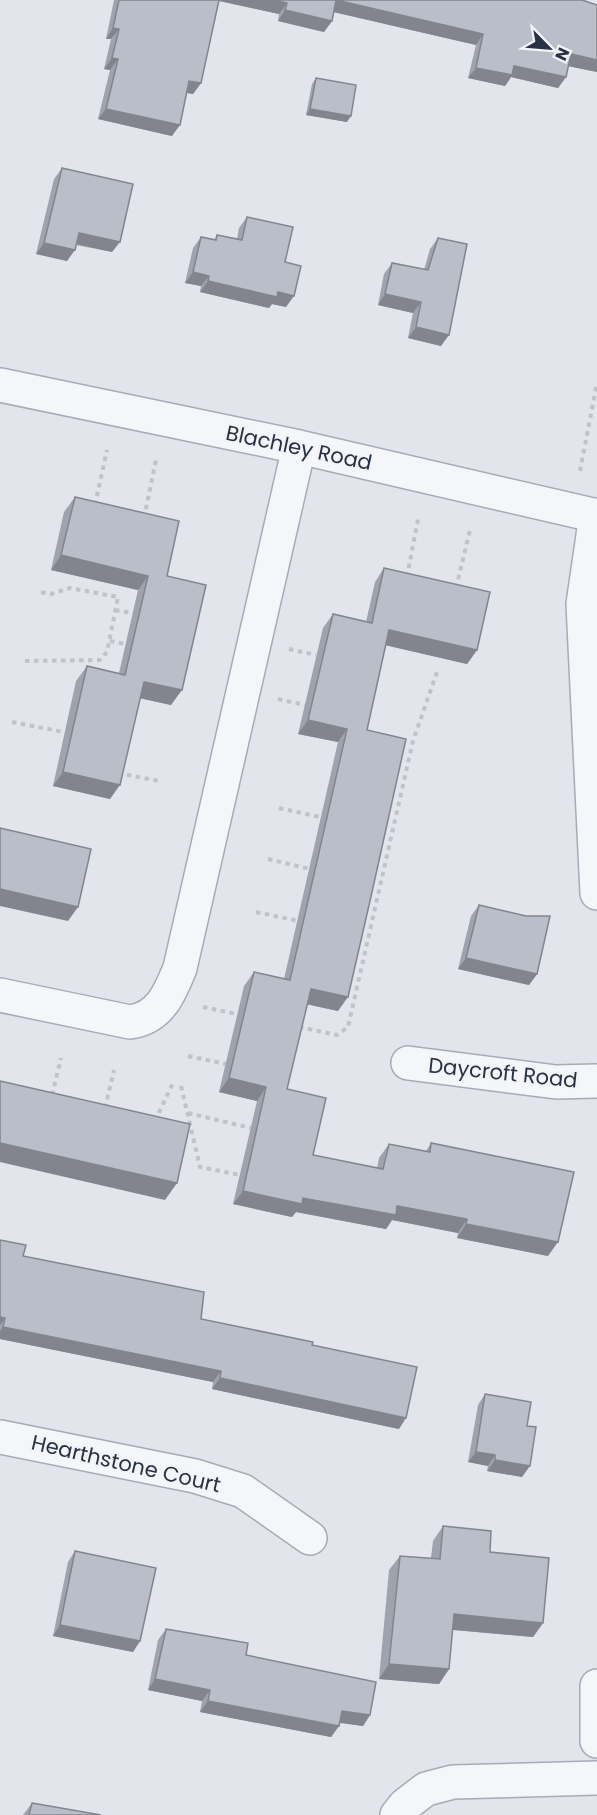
<svg xmlns="http://www.w3.org/2000/svg" width="597" height="1815" font-family="Poppins,sans-serif">
  <style>
    .lines { fill: none; stroke-linecap: round; stroke-linejoin: round }
    .minor-casing { stroke: #a7abb6; stroke-width: 36 }
    .path { stroke: #c0c3ca; stroke-width: 4; stroke-dasharray: 4.5 4.5; stroke-linecap: butt }
    .minor { stroke: #f5f6f9; stroke-width: 33 }
    .wall { fill: #9fa3ad }
    .shaded-wall { fill: #82858d }
    .building { fill: #b9bec9; stroke: #82858d; stroke-width: 1.5 }
    .labels { text-anchor: middle; stroke-width: 4.5; stroke-linejoin: round; paint-order: stroke }
    .street-label { font-size: 21px; fill: #293144; stroke: #f2f4f8 }
  </style>
  <rect width="100%" height="100%" fill="#e2e5eb"/>
  <g class="lines">
    <defs>
      <path id="minor" d="M0,385L299,447L597,516
        M596,515L583,604L597,893
        M0,995L130,1022C160,1018 170,993 180,968L299,447
        M408,1063L556,1082L597,1081
        M0,1437L195,1476L243,1491L310,1538
        M597,1686V1741
        M397,1815L405,1805L426,1789L453,1782L597,1778"/>
    </defs>
    <use href="#minor" class="minor-casing"/>
    <path class="path" d="M580,471L597,383
      M95,505L107,450
      M144,518L156,460
      M407,577L418,519
      M456,588L470,530
      M115,610L133,613
      M110,641L125,644
      M289,649L316,655
      M25,661L100,660L107,652L118,597L70,588L51,594L40,592
      M278,699L305,705
      M12,722L64,732
      M118,773L159,781
      M279,808L320,817
      M268,859L314,870
      M256,912L298,921
      M203,1007L237,1014
      M299,1027L337,1035L348,1027L413,741L437,672
      M188,1056L226,1064
      M181,1086L200,1167L240,1175
      M52,1095L61,1058
      M105,1108L114,1070
      M188,1113L251,1128
      M155,1121L173,1083"/>
    <use href="#minor" class="minor"/>
  </g>
  <path class="wall" d="M114,0H582L597,5V72L568,66L566,77L558,88L511,77L505,86L468,78L476,45L334,12L332,21L324,32L278,21L279,14L219,1L201,83L193,94L187,93L172,136L98,119L110,70L104,69L111,39H106Z
    M316,78L347,122L306,115L312,84Z
    M62,168L112,252L76,245L67,261L36,254L54,179Z
    M247,217L285,262L286,307L272,304L269,308L200,292L201,286L185,283L193,248L201,237L214,240L217,235L237,239L239,228Z
    M438,238L441,346L408,338L413,313L378,305L384,274L392,263L424,270L430,249Z
    M75,497L167,576L171,705L140,698L110,799L53,786L76,681L87,666L119,673L138,590L51,570L64,512Z
    M384,568L477,650L467,664L386,645L367,730L338,1011L307,1004L287,1089L313,1155L377,1168L379,1158L389,1144L426,1151L431,1143L548,1256L457,1238L458,1233L392,1220L386,1229L296,1212L292,1217L233,1204L257,1101L219,1092L244,986L254,972L284,979L338,742L298,734L323,628L333,614L366,622L375,582Z
    M479,905L537,974L529,985L458,969L471,916Z
    M0,1240L23,1256L201,1319L312,1345L399,1429L212,1389L213,1382L0,1339Z
    M485,1394L527,1426L522,1477L487,1471L488,1466L468,1462L478,1405Z
    M443,1526L490,1552L543,1623L533,1637L453,1630L449,1669L439,1684L379,1679L389,1570L400,1556L431,1558L433,1541Z
    M75,1551L140,1641L133,1652L53,1636L68,1562Z
    M166,1629L246,1655L370,1715L363,1726L340,1723L339,1726L331,1737L200,1712L202,1701L148,1690L158,1640Z
    M32,1803L101,1815H23Z"/>
  <path class="shaded-wall" d="M215,0H274L287,3L279,14Z
    M336,0L483,34L476,45L329,11Z
    M285,10L332,21L324,32L278,21Z
    M113,28L119,29L111,39H106Z
    M571,54L597,60V72L563,65Z
    M112,58L118,59L110,70L104,69Z
    M514,66L566,77L558,88L511,77L505,86L468,78L476,68Z
    M189,81L201,83L193,94L182,92Z
    M106,109L180,125L172,136L98,119Z
    M310,109L351,116L347,122L306,115Z
    M79,233L120,242L112,252L71,243Z
    M44,243L75,250L67,261L36,254Z
    M193,272L209,276L201,286L185,283Z
    M208,281L278,292L294,296L286,307L272,304L269,308L200,292Z
    M385,294L421,302L413,313L378,305Z
    M416,327L449,335L441,346L408,338Z
    M61,555L148,576L138,590L51,570Z
    M389,630L477,650L467,664L380,644Z
    M144,682L182,690L171,705L134,697Z
    M308,720L347,729L338,742L298,734Z
    M63,772L120,785L110,799L53,786Z
    M0,889L78,907L68,921L0,906Z
    M466,958L537,974L529,985L458,969Z
    M311,989L348,997L338,1011L301,1003Z
    M229,1078L266,1087L257,1101L219,1092Z
    M0,1143L177,1183L165,1200L0,1162Z
    M243,1191L303,1198L397,1206L467,1219L458,1233L392,1220L386,1229L296,1212L292,1217L233,1204Z
    M466,1224L558,1242L548,1256L457,1238Z
    M0,1317L5,1318L0,1325Z
    M3,1327L221,1371L213,1382L0,1339V1331Z
    M220,1378L406,1418L399,1429L212,1389Z
    M476,1452L495,1455L488,1466L468,1462Z
    M495,1460L530,1466L522,1477L487,1471Z
    M454,1614L543,1623L533,1637L444,1629Z
    M60,1625L140,1641L133,1652L53,1636Z
    M389,1664L449,1669L439,1684L379,1679Z
    M155,1679L210,1690L202,1701L148,1690Z
    M208,1701L339,1726L331,1737L200,1712Z
    M342,1711L370,1715L363,1726L335,1722Z"/>
  <path class="building" d="M119,0H219L201,83L189,81L180,125L106,109L118,59L112,58L119,29L113,28Z
    M274,0H582L597,5V60L571,54L566,77L514,66L512,75L476,68L483,34L336,0L332,21L285,10L287,3Z
    M316,78L356,85L351,116L310,109Z
    M62,168L133,184L120,242L79,233L75,250L44,243Z
    M247,217L293,227L285,262L301,266L294,296L278,292L277,297L208,281L209,276L193,272L201,237L216,240L217,235L242,240Z
    M438,238L467,244L449,335L416,327L421,302L385,294L392,263L428,270Z
    M75,497L179,521L167,576L206,585L182,690L144,682L120,785L63,772L87,666L125,675L148,576L61,555Z
    M384,568L490,592L477,650L389,630L367,730L406,739L372,892L348,997L311,989L287,1089L326,1098L313,1155L383,1169L389,1144L430,1152L431,1143L574,1172L558,1242L466,1224L467,1219L397,1206L396,1215L303,1198L302,1204L243,1191L266,1087L229,1078L254,972L290,980L347,729L308,720L333,614L372,623Z
    M0,828L91,849L78,907L0,889Z
    M479,905L526,916H550L537,974L466,958Z
    M0,1081L190,1124L177,1183L0,1143Z
    M0,1240L26,1245L23,1256L204,1292L201,1319L313,1342L312,1345L417,1367L406,1418L220,1378L221,1371L3,1327L5,1318L0,1317Z
    M485,1394L531,1402L527,1426L536,1427L530,1466L495,1460V1455L476,1452Z
    M443,1526L491,1531L490,1552L549,1558L543,1623L454,1614L449,1669L389,1664L400,1556L440,1559Z
    M75,1551L156,1568L140,1641L60,1625Z
    M166,1629L248,1643L246,1655L376,1682L370,1715L342,1711L339,1726L208,1701L210,1690L155,1679Z
    M32,1803L101,1815H29Z"/>
  <g class="labels">
    <g class="street-label">
      <text transform="translate(299 448) rotate(12)" y="7">Blachley Road</text>
      <text transform="translate(503 1073) rotate(6)" y="7">Daycroft Road</text>
      <text transform="translate(126 1464) rotate(13)" y="7">Hearthstone Court</text>
    </g>
  </g>
  <g transform="translate(549 48) rotate(115)" stroke="#f2f4f8" stroke-width="4.5" paint-order="stroke">
  <path d="M0-4.5L10 22L0 15L-10 22Z" fill="#293144"/>
  <text y="-9" font-size="16" font-weight="bold" text-anchor="middle" fill="#293144">N</text>
  </g>
</svg>
